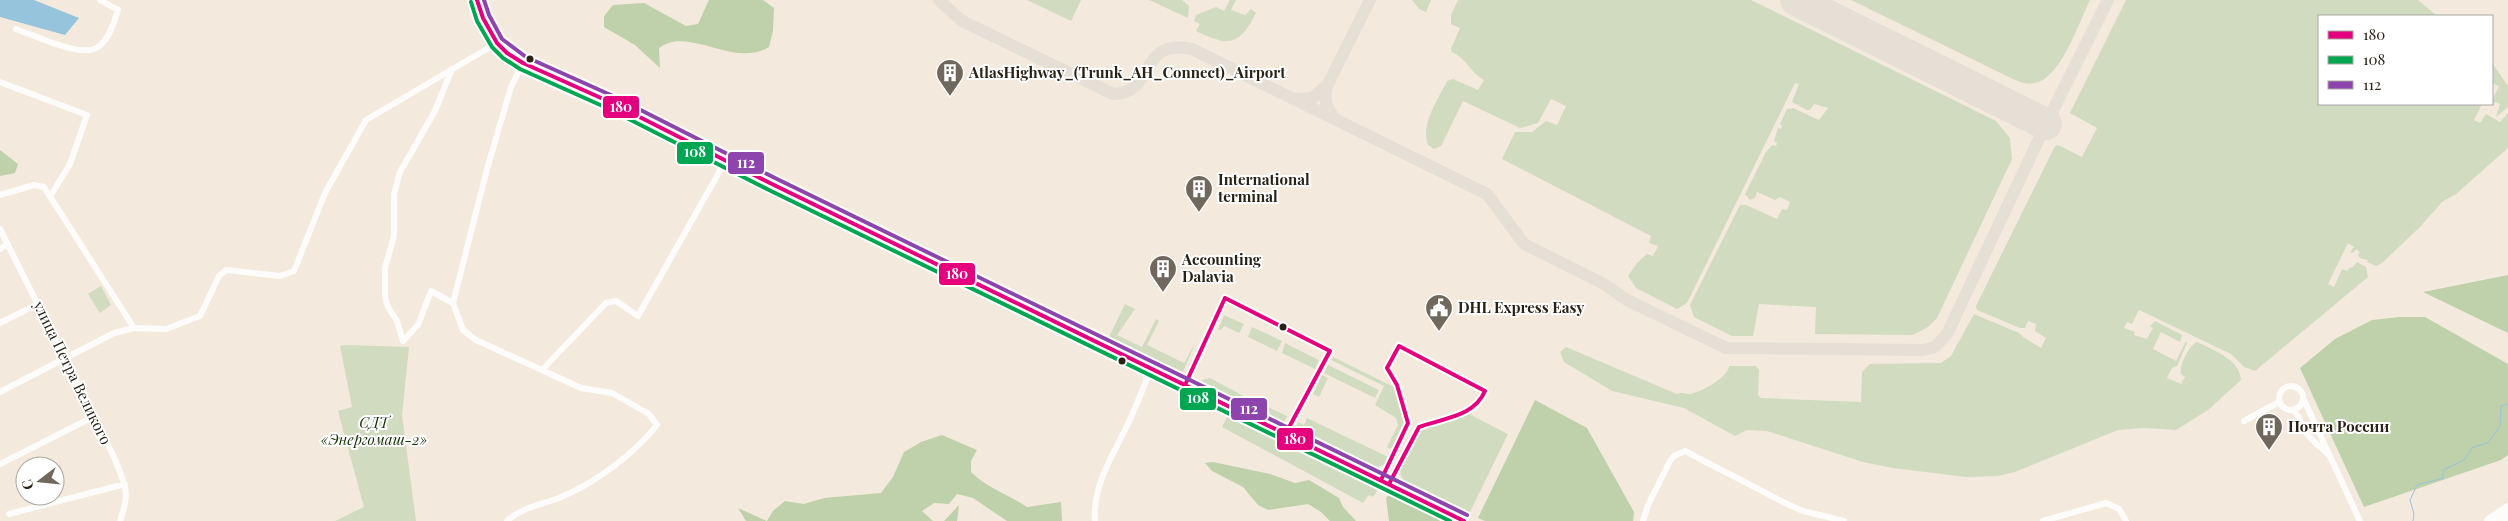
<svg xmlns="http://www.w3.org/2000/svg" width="2508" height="521" font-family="'Playfair Display',serif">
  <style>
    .green { fill: #d1dbc0 }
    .forest { fill: #bfd1aa }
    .water { fill: #97c4dd }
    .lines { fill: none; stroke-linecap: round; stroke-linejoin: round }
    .stream { stroke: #97c4dd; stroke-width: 1 }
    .taxiway { stroke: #e5dfd6; stroke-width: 12 }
    .runway { stroke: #e5dfd6; stroke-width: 32 }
    .minor { stroke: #fdfcfa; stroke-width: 6 }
    .major { stroke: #fdfcfa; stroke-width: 9 }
    .highway { stroke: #fdfcfa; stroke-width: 10 }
    .bus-1-casing { stroke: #fff; stroke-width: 8 }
    .bus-2-casing { stroke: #fff; stroke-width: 8 }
    .bus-3-casing { stroke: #fff; stroke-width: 8 }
    .bus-1 { stroke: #e5007d; stroke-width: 4 }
    .bus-2 { stroke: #00a651; stroke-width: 4 }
    .bus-3 { stroke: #8e44ad; stroke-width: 4 }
    .bus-dot { fill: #2a2217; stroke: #fff; stroke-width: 2 }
    .labels { text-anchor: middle; stroke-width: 4; stroke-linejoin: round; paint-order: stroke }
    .poi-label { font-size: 15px; font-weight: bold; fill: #2a2217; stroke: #fff; text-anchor: start }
    .street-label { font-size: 15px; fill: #2a2217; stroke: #fff }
    .park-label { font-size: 15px; font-style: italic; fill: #183107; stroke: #fff }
    .line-badge { stroke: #fff; stroke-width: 2 }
    .badge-label { font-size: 14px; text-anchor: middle; font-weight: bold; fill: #fff }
  </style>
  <rect width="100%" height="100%" fill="#f3eadd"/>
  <path class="green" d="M1027,0H1081L1071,21Z
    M1149,0H1182L1189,6L1188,18Z
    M1230,0H1236L1231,10L1245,15L1251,9L1256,13C1239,46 1229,47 1196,31L1200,24L1194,21L1196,15L1216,7L1224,11Z
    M1412,0H1431L1426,12L1419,9Z
    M1458,0H1751L1996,121L2010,138L2012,159L1937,318L1928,327L1913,335L1815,334L1816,307L1759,304L1753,336H1732L1694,317L1690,305L1740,205H1746L1777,219L1782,209L1787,210L1790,202L1780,197L1775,200L1757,192L1755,198L1750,200L1745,194L1766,152L1772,145L1776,146L1777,143L1774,141L1778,128L1781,129L1782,126L1780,124L1787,109L1793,108L1819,120L1828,108L1814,104L1810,110H1807L1792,102L1799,84L1795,83L1687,303L1677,309L1636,288L1628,276L1637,263L1647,254L1653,256L1658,246L1649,243L1651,236L1502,159L1515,132H1532L1546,121L1557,125L1566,106L1551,99L1538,123L1520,128L1463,101L1441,146L1434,149L1428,145C1420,124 1438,100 1447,81L1453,79L1478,90L1484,80C1468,71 1470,61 1452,52L1451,49L1460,28L1451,24V15Z
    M1851,0H2090C2079,22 2061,78 2035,83C2027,85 2020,82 2013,79Z
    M2126,0H2418L2437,16H2319V104H2482L2474,120L2480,123L2486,114L2500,122L2508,113V148L2456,194L2442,202L2420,227L2382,263L2376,266L2367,262L2368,260L2360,258L2358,255L2360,252L2356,249L2353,253L2350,252L2354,247L2348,243L2328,284L2334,287L2342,269L2347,271L2350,267L2352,268L2357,262L2366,267L2368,277L2255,371L2244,367L2231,354L2139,310L2132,324L2127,322L2124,328L2135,332L2134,335L2147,339L2153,328L2150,326L2155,321L2182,335L2180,342L2161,332L2153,349L2176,361L2186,341L2187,343L2177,366L2172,368L2167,378L2181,384L2185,377L2181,374C2179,366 2189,345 2197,342C2213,350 2240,359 2241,380L2208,410L2176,430L2144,428L2118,430L2015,472L1998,476L1966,477L1893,468L1863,462L1767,431L1747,430L1735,436L1684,408L1612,391L1564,362L1560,352L1566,347L1677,394C1682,392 1684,394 1689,394C1698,394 1729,377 1729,366H1756L1759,370L1758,395L1761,398L1861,402L1862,372L1870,364L1941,363L1951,356L1974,314L2019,333L2023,337L2041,348L2046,338L2035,331L2036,324L2028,321L2025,328H2020L1977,310L1976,306L2055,146L2058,145L2082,157L2097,128L2070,113Z
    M2492,63L2508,86V107L2496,117L2500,104L2495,102L2493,106L2490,104L2499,86L2492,83Z
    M101,286L111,305L100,313L88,294Z
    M1125,304L1135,309L1117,335L1142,347L1156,319L1159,321L1147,345L1184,363L1196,342L1182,374L1109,337Z
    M1224,315L1244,324L1239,333L1224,326L1221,330H1218Z
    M1252,327L1282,341L1277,351L1248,337Z
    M1106,337L1184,376L1181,381L1104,341Z
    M1285,343L1319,360L1315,369L1282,353Z
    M345,345L409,347L402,415L416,521H335L364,507L338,411L352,407L340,346Z
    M1333,357L1396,388L1405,421L1393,450L1387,447L1398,425L1396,418L1375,405L1384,386L1331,360Z
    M1328,365L1379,390L1375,398L1324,373Z
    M1322,375L1328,378L1319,397L1313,394Z
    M1210,378L1260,405L1264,416L1200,385L1199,381Z
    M1268,407L1287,416L1284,422L1279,424L1272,420Z
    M1229,413L1379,488L1373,497L1369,495L1363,503L1222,427Z
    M1469,414L1508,434L1468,516L1403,484L1400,471L1421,431L1426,427Z
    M1307,418L1388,457L1384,465L1373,468L1298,433L1296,427L1298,422L1304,425Z"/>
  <path class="forest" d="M709,0H763L774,8L773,31L769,47C733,69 689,25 659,48L660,68L635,45L604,27V16L613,5L644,3L686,26L698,24Z
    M0,150L18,164L15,173L0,176Z
    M2508,275V333L2423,292Z
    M2400,317H2425L2508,364V455L2501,460L2364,507L2300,368L2335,339L2372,320Z
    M1535,400L1587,428L1634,512L1633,521H1485L1478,518Z
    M942,435L977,450L971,461V472C987,488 1008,494 1027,507L1061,502L1062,521H1007L973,498L957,494L949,504L934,503L922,511L933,521H746L738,508L767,521L773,511L785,501L804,504L824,498L881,493L893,477L904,452L921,442Z
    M1213,462L1270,474L1295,483L1309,480L1339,498L1343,507L1356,521H1330L1321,512L1308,504L1268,510L1258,505L1243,487L1212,471L1205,463Z
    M1391,493L1446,521H1389L1386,498Z
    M959,505L957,521H944Z"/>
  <path class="water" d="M0,0H34L79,18L65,35L0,17Z"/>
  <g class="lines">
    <path class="stream" d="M2413,521L2414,514L2410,500L2417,485L2443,478V470L2464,460L2473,447L2488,443L2500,426L2501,406L2508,404"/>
    <path class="taxiway" d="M939,0L962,21L1113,94C1158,93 1136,38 1192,49L1487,194L1524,244L1604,284L1627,300L1726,348L1923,350L1935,347L1947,334L2046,124L2108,0
      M1328,84L1370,0
      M1296,99L1313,98L1328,84C1323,97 1325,108 1335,118"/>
    <path class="runway" d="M1796,0L2046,124"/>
    <path class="minor" d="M16,29C33,35 83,59 98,47C109,39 114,23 118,10L100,0
      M452,69L435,111L400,172L394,194V236L385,268V297L388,307L397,321L403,341L418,325L431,291L453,303L463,330L476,340L581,388L612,393L649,414L657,425C634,454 594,484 559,498C541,505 522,507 507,521
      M0,82L87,115L70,164L51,195
      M0,195L34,185L44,187L134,328
      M0,229L114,457C125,486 131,490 120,521
      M0,249L8,244
      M453,303L487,169L511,87L523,63
      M0,323L38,304
      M542,370L606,303L616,301L638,316L726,160
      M2279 398a12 12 0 1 1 24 0a12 12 0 1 1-24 0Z
      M0,392L114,333L134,328L166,329L200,316L219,276L226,270L280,276L294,271L325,193L366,120L497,43
      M2303,398L2360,521
      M2293,410C2300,416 2301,423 2305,431C2311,441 2321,447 2329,455
      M2244,421L2279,402
      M0,464L95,416
      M1381,480L1408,423L1397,385L1387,368L1399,346L1485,391C1479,417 1440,418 1419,427L1389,484
      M9,514L125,484
      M1095,521C1093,486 1110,460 1125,430C1135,410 1143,389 1151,368
      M1643,521L1648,505L1670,461L1674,456L1685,451L1783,502L1803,511L1844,521
      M2043,521L2106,503L2119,509L2126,521"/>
    <path class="major" d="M477,0L483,18L497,43L507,53L523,63L610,102L774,185L1464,521"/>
    <path class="highway" d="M2489,521L2508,508
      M2504,521L2508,518"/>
    <defs>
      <path id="bus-1" d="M477,0L483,18L497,43L507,53L523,63L610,102L774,185L1464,521
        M1225,298L1330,351
        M1185,385L1225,298
        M1286,433L1330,351
        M1381,480L1408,423L1397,385L1387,368L1399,346L1485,391C1474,417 1443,418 1419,427L1389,484"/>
      <path id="bus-2" d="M471,2L477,21L492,47L503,58L520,69L607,108L771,191L1450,521"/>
      <path id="bus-3" d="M484,0L489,15L502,39L526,57L613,96L777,179L1467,515"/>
    </defs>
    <use href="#bus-1" class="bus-1-casing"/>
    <use href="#bus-2" class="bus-2-casing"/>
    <use href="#bus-3" class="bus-3-casing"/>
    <use href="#bus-1" class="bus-1"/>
    <use href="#bus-2" class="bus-2"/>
    <use href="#bus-3" class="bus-3"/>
  </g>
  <defs>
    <symbol id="building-pin" viewBox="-11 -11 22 30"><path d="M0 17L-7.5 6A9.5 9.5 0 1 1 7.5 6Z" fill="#70685c" stroke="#fff"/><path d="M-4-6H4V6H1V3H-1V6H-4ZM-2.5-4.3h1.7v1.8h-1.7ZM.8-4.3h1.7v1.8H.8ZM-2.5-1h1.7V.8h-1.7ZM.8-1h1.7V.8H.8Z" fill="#fff"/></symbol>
    <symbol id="civic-pin" viewBox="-11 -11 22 30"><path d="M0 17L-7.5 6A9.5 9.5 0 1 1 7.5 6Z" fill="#70685c" stroke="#fff"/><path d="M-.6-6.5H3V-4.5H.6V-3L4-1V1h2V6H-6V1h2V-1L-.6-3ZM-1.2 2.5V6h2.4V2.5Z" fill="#fff"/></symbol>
  </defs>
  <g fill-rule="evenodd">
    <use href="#building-pin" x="934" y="57" width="32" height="43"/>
    <use href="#building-pin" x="1183" y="173" width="32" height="43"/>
    <use href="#building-pin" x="1147" y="253" width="32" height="43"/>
    <use href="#civic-pin" x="1423" y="292" width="32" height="43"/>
    <use href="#building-pin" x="2253" y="411" width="32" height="43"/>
  </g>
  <g class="bus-dot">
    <circle cx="530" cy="59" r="4.5"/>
    <circle cx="1283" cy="327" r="4.5"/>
    <circle cx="1122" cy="361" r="4.5"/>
  </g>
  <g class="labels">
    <g class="poi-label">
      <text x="969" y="78">AtlasHighway_(Trunk_AH_Connect)_Airport</text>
      <text x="1218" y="185">International<tspan x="1218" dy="17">terminal</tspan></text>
      <text x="1182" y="265">Accounting<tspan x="1182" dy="17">Dalavia</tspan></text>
      <text x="1458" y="313">DHL Express Easy</text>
      <text x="2288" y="432">Почта России</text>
    </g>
    <g class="street-label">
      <text transform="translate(72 373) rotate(64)" y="5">улица Петра Великого</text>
    </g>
    <g class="park-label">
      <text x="374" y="428">СДТ<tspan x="374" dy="17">«Энергомаш-2»</tspan></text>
    </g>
  </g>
  <g class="line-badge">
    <rect x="602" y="95" width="38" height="24" rx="5" fill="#e5007d"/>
    <rect x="676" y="141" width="38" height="24" rx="5" fill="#00a651"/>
    <rect x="727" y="151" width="38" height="24" rx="5" fill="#8e44ad"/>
    <rect x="938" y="262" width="38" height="24" rx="5" fill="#e5007d"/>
    <rect x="1179" y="387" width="38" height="24" rx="5" fill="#00a651"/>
    <rect x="1230" y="397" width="38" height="24" rx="5" fill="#8e44ad"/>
    <rect x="1276" y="427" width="38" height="24" rx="5" fill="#e5007d"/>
  </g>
  <g class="badge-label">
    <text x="621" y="112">180</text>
    <text x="695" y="157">108</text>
    <text x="746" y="168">112</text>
    <text x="957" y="279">180</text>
    <text x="1198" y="403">108</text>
    <text x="1249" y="414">112</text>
    <text x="1295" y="444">180</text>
  </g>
  <rect x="2318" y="15" width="175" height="90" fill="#ffffff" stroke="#aaa7a2"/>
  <rect x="2328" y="31" width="25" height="8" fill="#e5007d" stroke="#aaa7a2"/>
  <text x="2363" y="40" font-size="15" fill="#2a2217">180</text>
  <rect x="2328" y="56" width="25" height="8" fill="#00a651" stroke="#aaa7a2"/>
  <text x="2363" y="65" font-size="15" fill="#2a2217">108</text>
  <rect x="2328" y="81" width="25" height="8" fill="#8e44ad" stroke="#aaa7a2"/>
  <text x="2363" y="90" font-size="15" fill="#2a2217">112</text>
  <g transform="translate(40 481) rotate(254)"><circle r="24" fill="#ffffff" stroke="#aaa7a2"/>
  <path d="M0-4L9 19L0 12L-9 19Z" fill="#70685c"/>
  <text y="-8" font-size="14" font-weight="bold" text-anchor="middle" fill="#2a2217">С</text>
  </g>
</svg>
